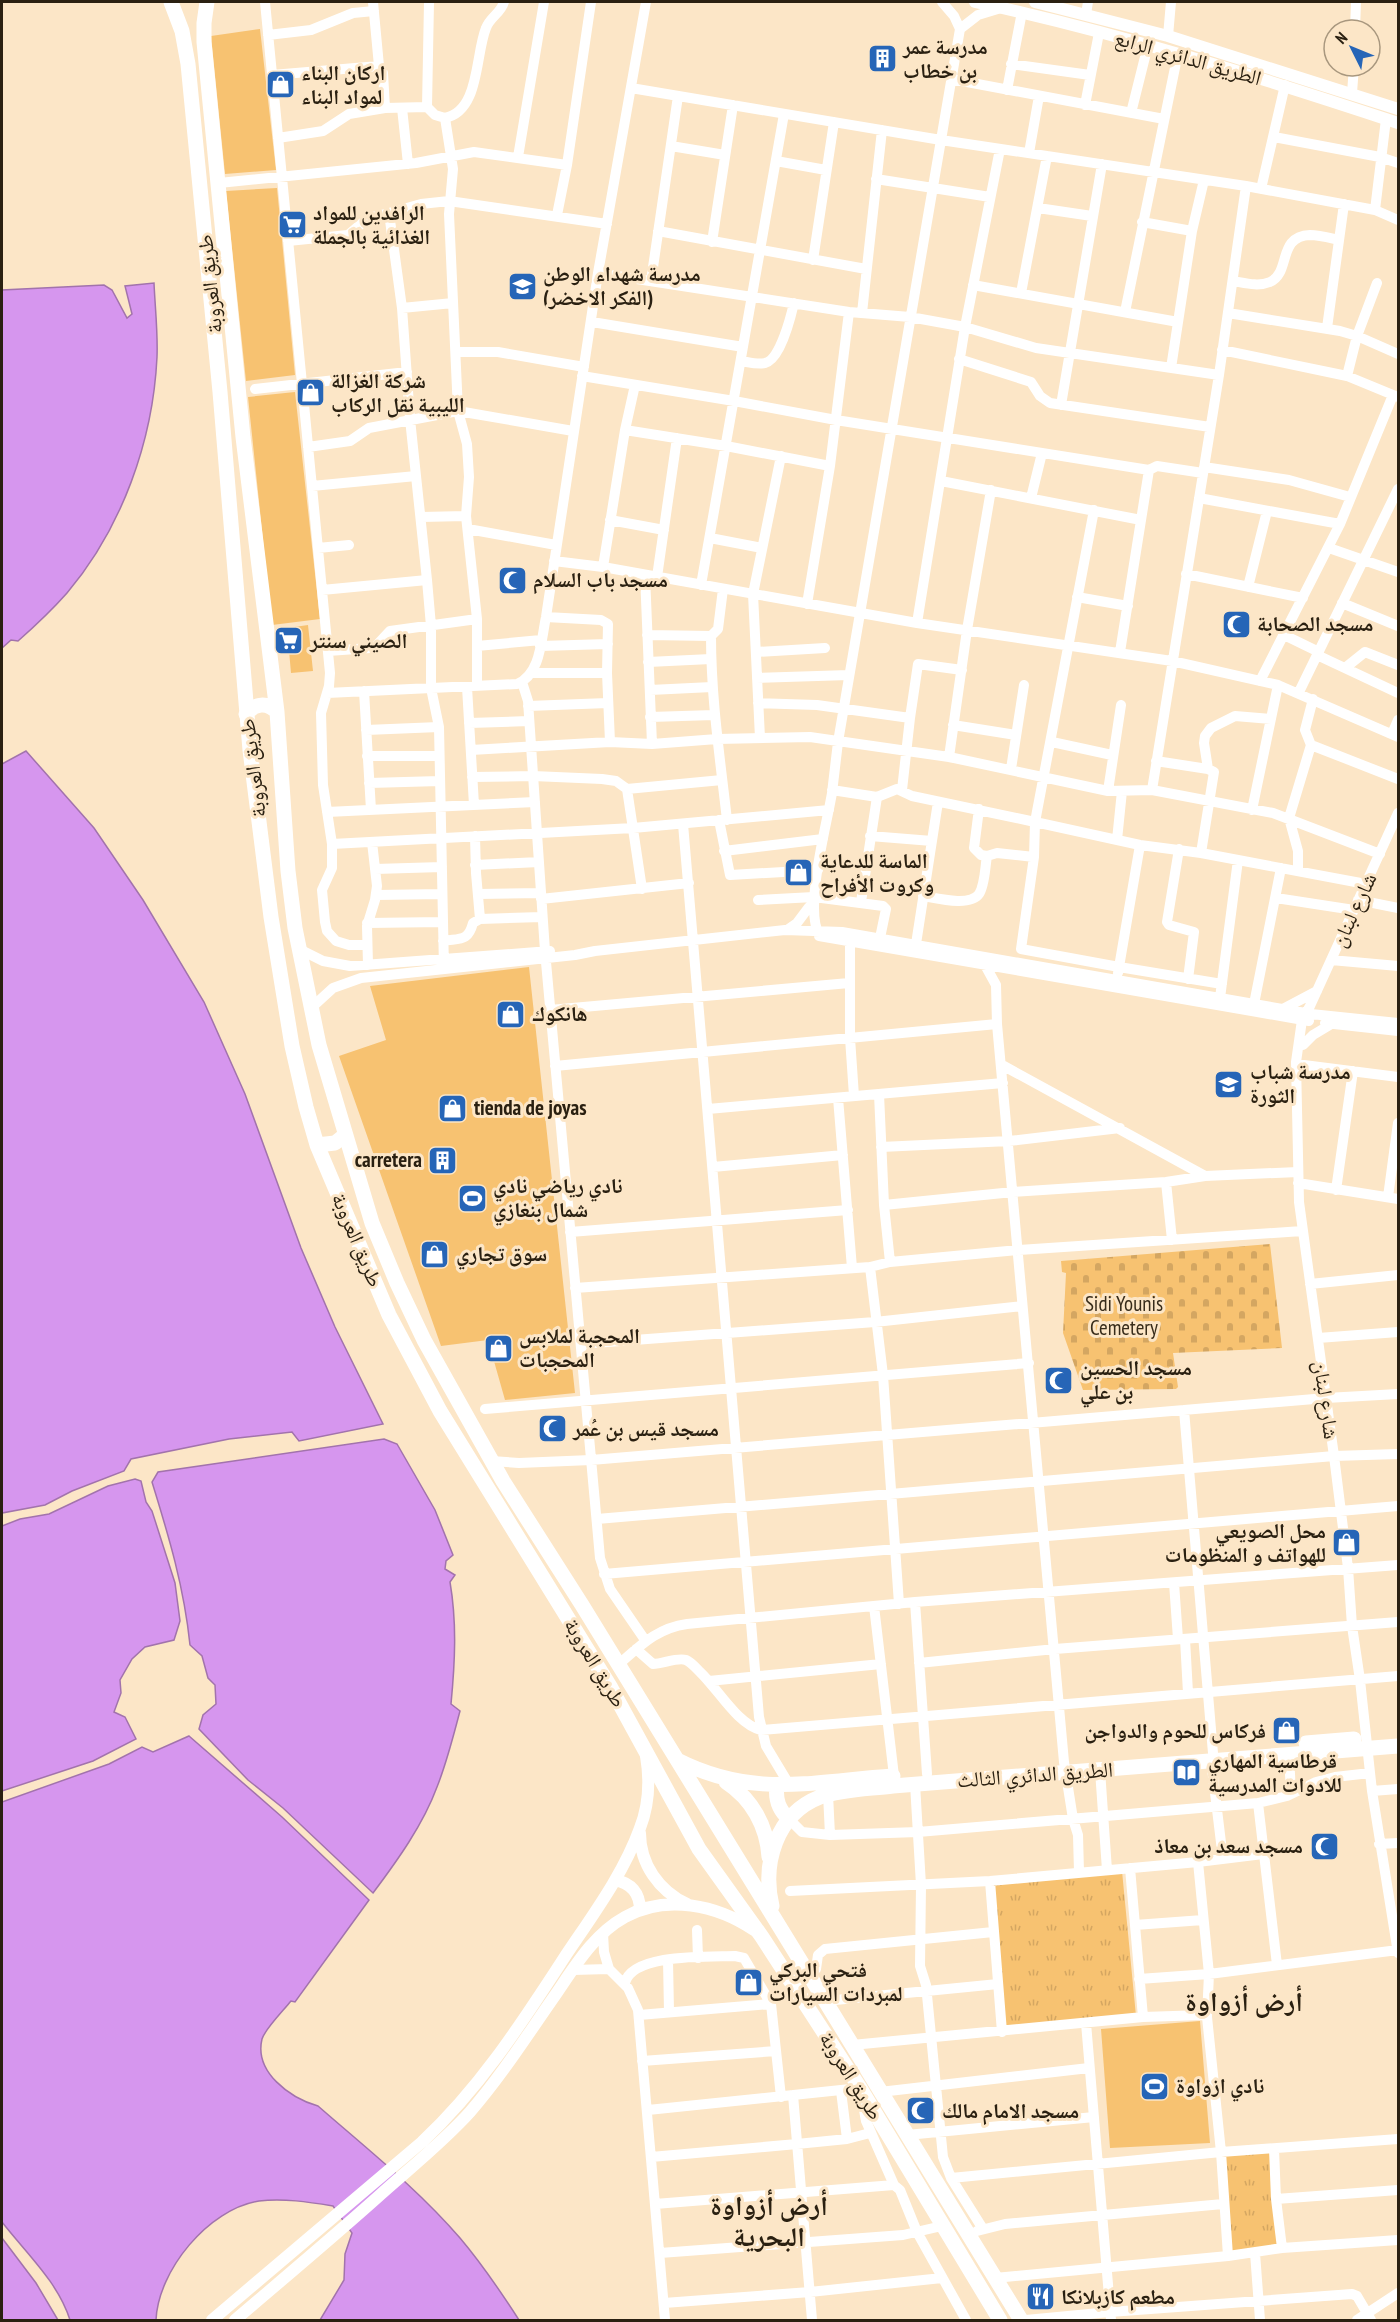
<svg xmlns="http://www.w3.org/2000/svg" width="1400" height="2322" font-family="'PT Sans Narrow','Noto Naskh Arabic',sans-serif">
  <style>
    .cemetery { fill: url(#cemetery-stones) }
    .park { fill: url(#park-tufts) }
    .garden { fill: #f7c271 }
    .water { fill: #d696ee; stroke: #a273ac; stroke-width: 1.5 }
    .lines { fill: none; stroke-linecap: round; stroke-linejoin: round }
    .minor { stroke: #fff; stroke-width: 10 }
    .major { stroke: #fff; stroke-width: 12 }
    .highway { stroke: #fff; stroke-width: 15 }
    .labels { text-anchor: middle; stroke-width: 6; stroke-linejoin: round; paint-order: stroke }
    .poi-label { font-size: 21px; font-weight: bold; fill: #2a2011; stroke: #fce6c7; text-anchor: start }
    .street-label { font-size: 21px; fill: #2a2011; stroke: #fce6c7 }
    .park-label { font-size: 21px; fill: #382c1a; stroke: #fce6c7 }
    .district-label { font-size: 27px; font-weight: bold; fill: #2a2011; stroke: #fce6c7 }
  </style>
  <defs>
    <pattern id="cemetery-stones" width="16" height="16" patternUnits="userSpaceOnUse" patternTransform="scale(1.5)"><rect width="16" height="16" fill="#f7c271"/><path d="M2 7V4a2 2 0 0 1 4 0v3zM10 15v-3a2 2 0 0 1 4 0v3z" fill="#d4a661"/></pattern>
    <pattern id="park-tufts" width="24" height="20" patternUnits="userSpaceOnUse" patternTransform="scale(1.5)"><rect width="24" height="20" fill="#f7c271"/><path d="M3 7l-1-3M5 7V3M7 7l1-3M15 17l-1-3M17 17v-4M19 17l1-3" fill="none" stroke="#d4a661"/></pattern>
  </defs>
  <rect width="100%" height="100%" fill="#fce6c7"/>
  <path class="cemetery" d="M1270,1244L1282,1348L1173,1353L1178,1387L1176,1389L1083,1390L1063,1333L1066,1273L1062,1272L1061,1261Z"/>
  <path class="park" d="M1122,1871L1136,2016L1004,2029L994,1885Z
    M1274,2149L1282,2248L1228,2256L1221,2152Z"/>
  <path class="garden" d="M260,29L276,170L225,174L211,36Z
    M277,188L295,375L246,381L226,191Z
    M295,392L320,619L272,625L248,397Z
    M308,625L313,671L291,673L287,628Z
    M529,967L575,1393L505,1400L488,1340L441,1346L339,1056L386,1040L370,986Z
    M1200,2021L1210,2143L1110,2148L1101,2029Z"/>
  <path class="water" d="M154,283C155,307 158,332 157,357C153,441 122,528 67,593C52,610 35,626 18,641L11,640L2,648V290L104,285L112,290L127,318L132,314L125,286Z
    M26,751L94,828L143,900L204,1002L245,1094L301,1248L335,1327L383,1424L299,1441L292,1432L229,1439L131,1459L124,1471L72,1491L45,1505L2,1513V764Z
    M384,1439L397,1444L435,1510L453,1555L446,1561L445,1569L455,1575L450,1582C457,1623 455,1662 451,1704L460,1711C453,1737 447,1762 437,1787C423,1825 397,1861 373,1893L283,1808L248,1780L199,1729L203,1715L216,1704L215,1685L208,1678L202,1656L190,1645C184,1587 169,1537 152,1482L158,1472Z
    M135,1479L141,1481L146,1502L152,1511L175,1583L180,1621L174,1640L145,1647L132,1659L120,1680L121,1693L114,1712L125,1717L136,1739L93,1761L2,1791V1526L20,1519L49,1514L108,1486Z
    M189,1736L282,1817L369,1900L295,2002L291,2001C283,2011 265,2029 262,2039C254,2072 290,2098 318,2106C366,2148 418,2189 460,2238C482,2264 501,2292 519,2320H320L344,2280L345,2254L352,2233L333,2206C309,2202 283,2198 259,2201C208,2209 158,2271 156,2320H70C58,2282 26,2253 2,2222V1802L109,1764L142,1747L153,1752Z
    M2,2238L36,2283L58,2320H2Z"/>
  <g class="lines">
    <path class="minor" d="M265,2L330,673L329,686L321,713L323,785L332,844V868L322,890L325,922L327,931L336,941L349,945H367
      M373,2L379,66
      M1086,14L1088,2
      M960,29L978,15L1001,8
      M1355,30L1356,2
      M268,35L311,30L353,13L374,11
      M1168,36L1171,2
      M1011,64L1090,75
      M272,75L379,66L383,73L385,108
      M951,79L1164,119
      M631,88L941,140L1246,186L1375,210L1398,220
      M1007,90L1022,12
      M1352,93L1354,66
      M1085,105L1099,33
      M427,107L429,2
      M402,108L408,164
      M1131,113L1148,45
      M445,118C480,111 475,55 486,28C490,17 501,13 504,2
      M1274,137L1380,157L1398,163
      M278,138L323,131L349,114L385,108L427,107L435,115L445,118L453,169L449,214L458,411L467,444L469,477L466,516L477,619L390,631L376,646L370,648L328,651
      M671,146L725,155
      M1029,153L1039,96
      M518,157L544,2
      M776,161L826,170
      M876,179L990,197
      M219,183L416,163L474,152L567,165
      M1261,189L1285,85
      M1038,208L1092,216
      M1375,210L1386,119
      M557,215L567,165L591,2
      M1142,222L1192,231
      M658,231L866,269
      M288,241L348,235L368,218L389,213
      M712,242L733,105
      M813,260L834,122
      M598,273L849,312L910,317L965,327L1036,348L1219,375
      M651,281L678,96
      M1233,281C1245,283 1258,287 1270,282C1291,273 1277,236 1310,235C1319,235 1330,238 1339,240
      M973,285L1178,322
      M1021,293L1047,156
      M402,308L453,303
      M1125,312L1178,53
      M862,313L882,130
      M1228,313L1340,331L1357,336L1398,354
      M592,322L743,347
      M1327,328L1344,204
      M1222,350L1347,376L1398,397
      M456,352H498L584,367
      M959,359L1031,382L1040,396L1050,403L1210,427
      M741,361C748,362 758,365 765,363C780,360 791,316 794,303
      M1171,368L1192,231L1204,180
      M582,376L734,401L836,420L1149,470L1157,466L1203,473
      M1347,376L1357,336L1377,283
      M635,385L625,430L726,446L830,466
      M255,389L407,372
      M1061,405L1102,164
      M308,447L350,441L369,428L458,411L573,431
      M1204,467L1289,480L1350,497
      M941,481L1141,520
      M312,486L416,476
      M1031,498L1042,453
      M1199,498L1340,524
      M421,517L466,516
      M610,520L664,530
      M468,529L556,545
      M710,538L762,548
      M318,548L349,545
      M1329,548L1398,572
      M554,561L603,567L917,623L1172,661L1278,685L1398,737
      M603,567L625,430
      M1186,574L1303,598
      M645,575L652,744
      M657,577L677,438
      M701,585L784,114
      M1248,587L1267,511
      M723,589L718,629L711,636C711,698 720,758 727,820
      M322,590L427,580
      M1077,597L1128,606
      M1342,603L1398,626
      M807,604L830,466L849,312
      M546,617L601,620L608,624L607,673L610,742
      M477,619V646L541,640
      M917,623L965,327L1000,149
      M647,635L711,636
      M1284,635L1319,652
      M540,646L608,644
      M756,652L825,648
      M1120,652L1149,470
      M1317,655L1398,693
      M648,662L711,659
      M1345,668L1365,652L1398,665
      M531,673H607
      M757,678L849,675
      M1260,681L1340,524L1393,395
      M522,682L528,701L545,951L600,1558L610,1589L645,1640
      M477,686V646
      M467,687L474,805
      M650,690L712,687
      M364,691L371,810
      M1299,692L1398,489
      M327,693L517,684C541,674 541,640 546,617L598,273L646,2
      M1313,699L1305,730L1311,745L1398,779
      M758,703L817,705L910,718L918,664L962,670
      M528,706L608,703
      M650,717L714,715
      M469,723L529,721
      M953,725L1016,735
      M366,730L439,727
      M1392,734L1398,720
      M760,738L753,594L781,456
      M1052,742L1112,755
      M471,750L610,742L652,744L717,739L810,737L949,757L1108,791L1152,790L1273,813L1380,854
      M367,756H439
      M949,757L967,630L991,490
      M1156,761L1208,769L1214,772L1201,853
      M1011,769L1024,685
      M1208,769L1204,743L1205,736L1211,728L1235,716L1271,719
      M472,777L533,776L602,779L616,781L627,789L722,780
      M369,783L440,781
      M627,789L642,889
      M832,790L877,797L897,789L912,796L1035,822L1094,510
      M902,790L910,718
      M1152,790L1219,375L1246,186
      M1108,791L1121,705
      M1252,810L1278,685
      M327,812L535,802
      M1398,813L1310,1006L1302,1020L1296,1062L1299,1202L1334,1456L1348,1568L1352,1626L1360,1680L1372,1791L1398,1953
      M719,820L730,875L818,870
      M683,824L759,1717L766,1746L790,1786
      M870,836L932,841
      M1117,840L1122,791
      M332,844L633,828L829,810
      M1140,845L1119,967L1021,949L1034,857L1035,822L1140,845L1201,853L1366,884
      M1179,849L1167,922L1169,925L1194,932L1188,979
      M724,851L823,839
      M987,856L997,853L1034,857
      M475,865L539,862
      M375,869L442,867
      M1298,870V851L1289,818L1311,745
      M478,894L541,893
      M376,895L442,894
      M923,896C936,898 970,907 979,894C985,885 985,867 987,856L981,855L974,848L979,809
      M1276,898L1354,910
      M541,899L689,883
      M758,900L814,897L883,906L886,909L880,938
      M1358,900L1398,908
      M861,902L877,797
      M480,919L542,917
      M367,923L443,922
      M787,930L797,923L809,907
      M819,936L1309,1021
      M820,936C803,911 827,824 832,793C834,776 836,759 838,742L960,29L954,16L942,2
      M443,941C460,938 468,942 473,923L480,919L476,873L475,836
      M850,942V1038L854,1096
      M916,944L938,802
      M299,949L323,961L350,966L550,951
      M1331,960L1398,966
      M368,965L367,926L375,900L377,886L372,842
      M985,965L996,985L997,1024L1064,1762L1073,1819L1078,1835L1079,1872
      M444,969L439,727L431,688V626L427,580L410,419L402,308L389,213L421,204L449,201L607,224
      M1118,973L1119,967L1222,984
      M1220,998L1238,860
      M1254,1004L1281,868
      M310,1009L333,988L361,978L575,955L595,951L785,930L842,932L1311,1014L1398,1023
      M1283,1009L1317,991
      M550,1010L849,983
      M1325,1023L1398,1031
      M1303,1045L1313,1035L1333,1023
      M1296,1064L1398,1077
      M1002,1065L1205,1176
      M555,1066L997,1024
      M879,1094L884,1205L890,1262
      M838,1098L852,1268
      M708,1109L1003,1083
      M881,1147L1009,1141L1120,1128
      M713,1167L843,1155
      M1166,1182L1172,1240
      M1298,1183L1398,1199
      M1336,1190L1353,1071
      M1388,1197L1398,1123
      M884,1205L1013,1192L1166,1182L1205,1176L1298,1172
      M570,1232L848,1210
      M870,1267L883,1375L899,1604
      M1310,1284L1398,1275
      M575,1288L870,1267L890,1262L1019,1250L1302,1231
      M1318,1338L1398,1332
      M581,1344L875,1322L1022,1306
      M485,1409L1029,1363
      M1184,1410L1213,1753
      M491,1461L519,1463L591,1460L1326,1398L1398,1394
      M597,1519L1334,1456L1398,1454
      M604,1574L1398,1506
      M1174,1583L1178,1639
      M915,1602L927,1774
      M874,1606L894,1776
      M1185,1639L1188,1693
      M636,1649L653,1664C663,1664 677,1657 686,1660C691,1662 696,1668 700,1672C718,1689 738,1725 761,1730L1398,1676
      M919,1663L1055,1649L1398,1622
      M618,1665C640,1646 657,1628 687,1624L915,1602L1398,1565
      M709,1681L881,1664
      M1289,1754L1291,1794
      M1211,1760L1223,1859
      M1100,1770L1107,1870
      M915,1784L921,1885L920,1966L926,1985L943,2157L951,2178L983,2229
      M1372,1791L1398,1789
      M828,1794L830,1835
      M1258,1803L1277,1965
      M789,1819L802,1832L830,1835L918,1832L1258,1803L1287,1796L1316,1782L1335,1777L1370,1773
      M1379,1844L1398,1843
      M1198,1862L1209,1974L1207,2017
      M1130,1868L1143,2017
      M990,1881L1002,2032
      M790,1891L990,1881L1198,1862L1263,1854
      M1135,1925L1203,1920
      M697,1930L698,1958
      M603,1933L604,1952L609,1969
      M668,1960L669,2012
      M573,1970L609,1969L628,1988L638,2010L665,2320
      M809,1975L816,1969L818,1955L825,1949L993,1932
      M1139,1979L1209,1974L1398,1950
      M625,1983C632,1953 710,1957 735,1956L744,1958L771,2004L781,2097
      M825,2001L998,1984
      M639,2015L771,2004
      M1086,2023L1111,2320
      M852,2045L1143,2017L1204,2015L1207,2017L1221,2152L1228,2256
      M642,2061L776,2051
      M841,2091L847,2139
      M880,2092L1089,2068
      M793,2095L812,2320
      M868,2101L864,2110L866,2121L894,2185
      M648,2110L860,2088
      M907,2135L1094,2117
      M1274,2149L1276,2199L1282,2248
      M651,2157L797,2144L847,2139L870,2133
      M951,2178L1221,2152L1398,2139
      M1276,2199L1398,2190
      M655,2204L894,2185L900,2190L917,2232L966,2320
      M977,2231L1005,2224L1223,2204
      M660,2253L903,2235L942,2226
      M1255,2253L1260,2320
      M995,2278L1228,2256L1282,2248L1398,2240
      M664,2303L810,2292L942,2278
      M1026,2320L1110,2312L1352,2294L1357,2296L1371,2320
      M1357,2320L1398,2293"/>
    <path class="major" d="M975,2C1119,33 1259,77 1398,123
      M1035,2L1168,36L1398,109
      M640,1833C640,1864 659,1891 687,1904
      M615,1880C631,1883 640,1893 640,1910
      M212,2320L422,2142C480,2088 521,2024 564,1958C592,1916 623,1875 640,1828C649,1805 650,1780 646,1756
      M235,2320C283,2279 332,2238 380,2195C410,2168 442,2143 470,2112C502,2075 528,2034 556,1994C575,1966 594,1934 625,1917C666,1894 717,1905 754,1930"/>
    <path class="highway" d="M171,2L182,31L188,64L220,392L250,750L271,917L292,1046L306,1107L317,1145L389,1315L440,1411L611,1688L699,1849L762,1937L860,2088L1000,2320
      M207,2L204,23V42L243,437L277,712L288,871L295,928L319,1045L372,1223L397,1283L424,1340L503,1481L582,1605L1021,2320
      M246,714C255,703 267,702 277,712
      M317,1145L335,1143L345,1135
      M1306,1743L1354,1739
      M677,1760C754,1799 813,1781 893,1776
      M726,1782C752,1799 767,1826 769,1857
      M777,1786C775,1800 779,1810 789,1819
      M772,1906C762,1864 776,1814 820,1797C842,1789 870,1789 893,1786L1398,1746"/>
  </g>
  <defs>
    <symbol id="building-square" viewBox="-11 -11 22 22"><rect x="-9" y="-9" width="18" height="18" rx="4" fill="#2665b7" stroke="#fce6c7"/><path d="M-4-6H4V6H1V3H-1V6H-4ZM-2.5-4.3h1.7v1.8h-1.7ZM.8-4.3h1.7v1.8H.8ZM-2.5-1h1.7V.8h-1.7ZM.8-1h1.7V.8H.8Z" fill="#fff"/></symbol>
    <symbol id="shop-square" viewBox="-11 -11 22 22"><rect x="-9" y="-9" width="18" height="18" rx="4" fill="#2665b7" stroke="#fce6c7"/><path d="M-5-2.5h2.3a2.7 3.5 0 0 1 5.4 0H5L5.5 6h-11ZM-1.5-2.5h3a1.5 2.3 0 0 0-3 0Z" fill="#fff"/></symbol>
    <symbol id="supermarket-square" viewBox="-11 -11 22 22"><rect x="-9" y="-9" width="18" height="18" rx="4" fill="#2665b7" stroke="#fce6c7"/><path d="M-6-5.5h2.5l.6 2H6L4.5 2H-2.5L-4.4-4H-6ZM-1.5 3.2a1.3 1.3 0 1 0 .1 0ZM3 3.2a1.3 1.3 0 1 0 .1 0Z" fill="#fff"/></symbol>
    <symbol id="school-square" viewBox="-11 -11 22 22"><rect x="-9" y="-9" width="18" height="18" rx="4" fill="#2665b7" stroke="#fce6c7"/><path d="M0-5L7-2L0 1L-7-2ZM-4 1L0 2.5L4 1V4Q0 6-4 4Z" fill="#fff"/></symbol>
    <symbol id="mosque-square" viewBox="-11 -11 22 22"><rect x="-9" y="-9" width="18" height="18" rx="4" fill="#2665b7" stroke="#fce6c7"/><path d="M3.5-4.9A6 6 0 1 0 3.5 4.9A5 5 0 1 1 3.5-4.9Z" fill="#fff"/></symbol>
    <symbol id="stadium-square" viewBox="-11 -11 22 22"><rect x="-9" y="-9" width="18" height="18" rx="4" fill="#2665b7" stroke="#fce6c7"/><path d="M0-5a6.5 5 0 1 0 0 10a6.5 5 0 1 0 0-10ZM-3.5-1.8h7v3.6h-7Z" fill="#fff"/></symbol>
    <symbol id="library-square" viewBox="-11 -11 22 22"><rect x="-9" y="-9" width="18" height="18" rx="4" fill="#2665b7" stroke="#fce6c7"/><path d="M-6-4Q-3-5.5-.7-3.5V5Q-3 3-6 4ZM6-4Q3-5.5 .7-3.5V5Q3 3 6 4Z" fill="#fff"/></symbol>
    <symbol id="restaurant-square" viewBox="-11 -11 22 22"><rect x="-9" y="-9" width="18" height="18" rx="4" fill="#2665b7" stroke="#fce6c7"/><path d="M-5-6h1v4h1v-4h1v4h1v-4h1v5L-1.5 .5V6h-2V.5L-5-1ZM5-6V6H3V1.5H1.5Q1.5-4 5-6Z" fill="#fff"/></symbol>
  </defs>
  <g fill-rule="evenodd">
    <use href="#building-square" x="866" y="42" width="33" height="33"/>
    <use href="#shop-square" x="264" y="68" width="33" height="33"/>
    <use href="#supermarket-square" x="276" y="208" width="33" height="33"/>
    <use href="#school-square" x="506" y="270" width="33" height="33"/>
    <use href="#shop-square" x="294" y="376" width="33" height="33"/>
    <use href="#mosque-square" x="496" y="564" width="33" height="33"/>
    <use href="#mosque-square" x="1220" y="608" width="33" height="33"/>
    <use href="#supermarket-square" x="272" y="624" width="33" height="33"/>
    <use href="#shop-square" x="782" y="856" width="33" height="33"/>
    <use href="#shop-square" x="494" y="998" width="33" height="33"/>
    <use href="#school-square" x="1212" y="1068" width="33" height="33"/>
    <use href="#shop-square" x="436" y="1092" width="33" height="33"/>
    <use href="#building-square" x="426" y="1144" width="33" height="33"/>
    <use href="#stadium-square" x="456" y="1182" width="33" height="33"/>
    <use href="#shop-square" x="418" y="1238" width="33" height="33"/>
    <use href="#shop-square" x="482" y="1332" width="33" height="33"/>
    <use href="#mosque-square" x="1042" y="1364" width="33" height="33"/>
    <use href="#mosque-square" x="536" y="1412" width="33" height="33"/>
    <use href="#shop-square" x="1330" y="1526" width="33" height="33"/>
    <use href="#shop-square" x="1270" y="1714" width="33" height="33"/>
    <use href="#library-square" x="1170" y="1756" width="33" height="33"/>
    <use href="#mosque-square" x="1308" y="1830" width="33" height="33"/>
    <use href="#shop-square" x="732" y="1966" width="33" height="33"/>
    <use href="#stadium-square" x="1138" y="2070" width="33" height="33"/>
    <use href="#mosque-square" x="904" y="2094" width="33" height="33"/>
    <use href="#restaurant-square" x="1024" y="2280" width="33" height="33"/>
  </g>
  <g class="labels">
    <g class="poi-label">
      <text x="903" y="54">مدرسة عمر<tspan x="903" dy="24">بن خطاب</tspan></text>
      <text x="301" y="80">اركان البناء<tspan x="301" dy="24">لمواد البناء</tspan></text>
      <text x="313" y="220">الرافدين للمواد<tspan x="313" dy="24">الغذائية بالجملة</tspan></text>
      <text x="543" y="281">مدرسة شهداء الوطن<tspan x="543" dy="24">(الفكر الاخضر)</tspan></text>
      <text x="331" y="388">شركة الغزالة<tspan x="331" dy="24">الليبية نقل الركاب</tspan></text>
      <text x="533" y="587">مسجد باب السلام</text>
      <text x="1257" y="631">مسجد الصحابة</text>
      <text x="310" y="648">الصيني سنتر</text>
      <text x="820" y="868">الماسة للدعاية<tspan x="820" dy="24">وكروت الأفراح</tspan></text>
      <text x="532" y="1021">هانكوك</text>
      <text x="1250" y="1079">مدرسة شباب<tspan x="1250" dy="24">الثورة</tspan></text>
      <text x="474" y="1115">tienda de joyas</text>
      <text x="422" y="1167" text-anchor="end">carretera</text>
      <text x="493" y="1193">نادي رياضي نادي<tspan x="493" dy="24">شمال بنغازي</tspan></text>
      <text x="456" y="1261">سوق تجاري</text>
      <text x="519" y="1343">المحجبة لملابس<tspan x="519" dy="24">المحجبات</tspan></text>
      <text x="1080" y="1375">مسجد الحسين<tspan x="1080" dy="24">بن علي</tspan></text>
      <text x="573" y="1436">مسجد قيس بن عُمر</text>
      <text x="1326" y="1538" text-anchor="end">محل الصويعي<tspan x="1326" dy="24">للهواتف و المنظومات</tspan></text>
      <text x="1266" y="1738" text-anchor="end">فركاس للحوم والدواجن</text>
      <text x="1208" y="1768">قرطاسية المهاري<tspan x="1208" dy="24">للادوات المدرسية</tspan></text>
      <text x="1303" y="1853" text-anchor="end">مسجد سعد بن معاذ</text>
      <text x="769" y="1977">فتحي البركي<tspan x="769" dy="24">لمبردات السيارات</tspan></text>
      <text x="1176" y="2093">نادي ازواوة</text>
      <text x="942" y="2118">مسجد الامام مالك</text>
      <text x="1061" y="2304">مطعم كازبلانكا</text>
    </g>
    <g class="street-label">
      <text transform="translate(1188 58) rotate(16)" y="7">الطريق الدائري الرابع</text>
      <text transform="translate(210 284) rotate(-96)" y="7">طريق العروبة</text>
      <text transform="translate(253 768) rotate(-97)" y="7">طريق العروبة</text>
      <text transform="translate(1354 910) rotate(-65)" y="7">شارع لبنان</text>
      <text transform="translate(357 1240) rotate(67)" y="7">طريق العروبة</text>
      <text transform="translate(1326 1400) rotate(82)" y="7">شارع لبنان</text>
      <text transform="translate(595 1663) rotate(59)" y="7">طريق العروبة</text>
      <text transform="translate(1035 1775) rotate(-4)" y="7">الطريق الدائري الثالث</text>
      <text transform="translate(851 2076) rotate(58)" y="7">طريق العروبة</text>
    </g>
    <g class="park-label">
      <text x="1124" y="1311">Sidi Younis<tspan x="1124" dy="24">Cemetery</tspan></text>
    </g>
    <g class="district-label">
      <text x="1244" y="2011">أرض أزواوة</text>
      <text x="769" y="2215">أرض أزواوة<tspan x="769" dy="31">البحرية</tspan></text>
    </g>
  </g>
  <rect width="1400" height="2322" fill="none" stroke="#2a2011" stroke-width="6"/>
  <g transform="translate(1352 48) rotate(313)"><circle r="28" fill="#fce6c7" stroke="#a8977e" stroke-width="1.5"/>
  <path d="M0-4.5L10 22L0 15L-10 22Z" fill="#2665b7"/>
  <text y="-9" font-size="16" font-weight="bold" text-anchor="middle" fill="#2a2011">N</text>
  </g>
</svg>
